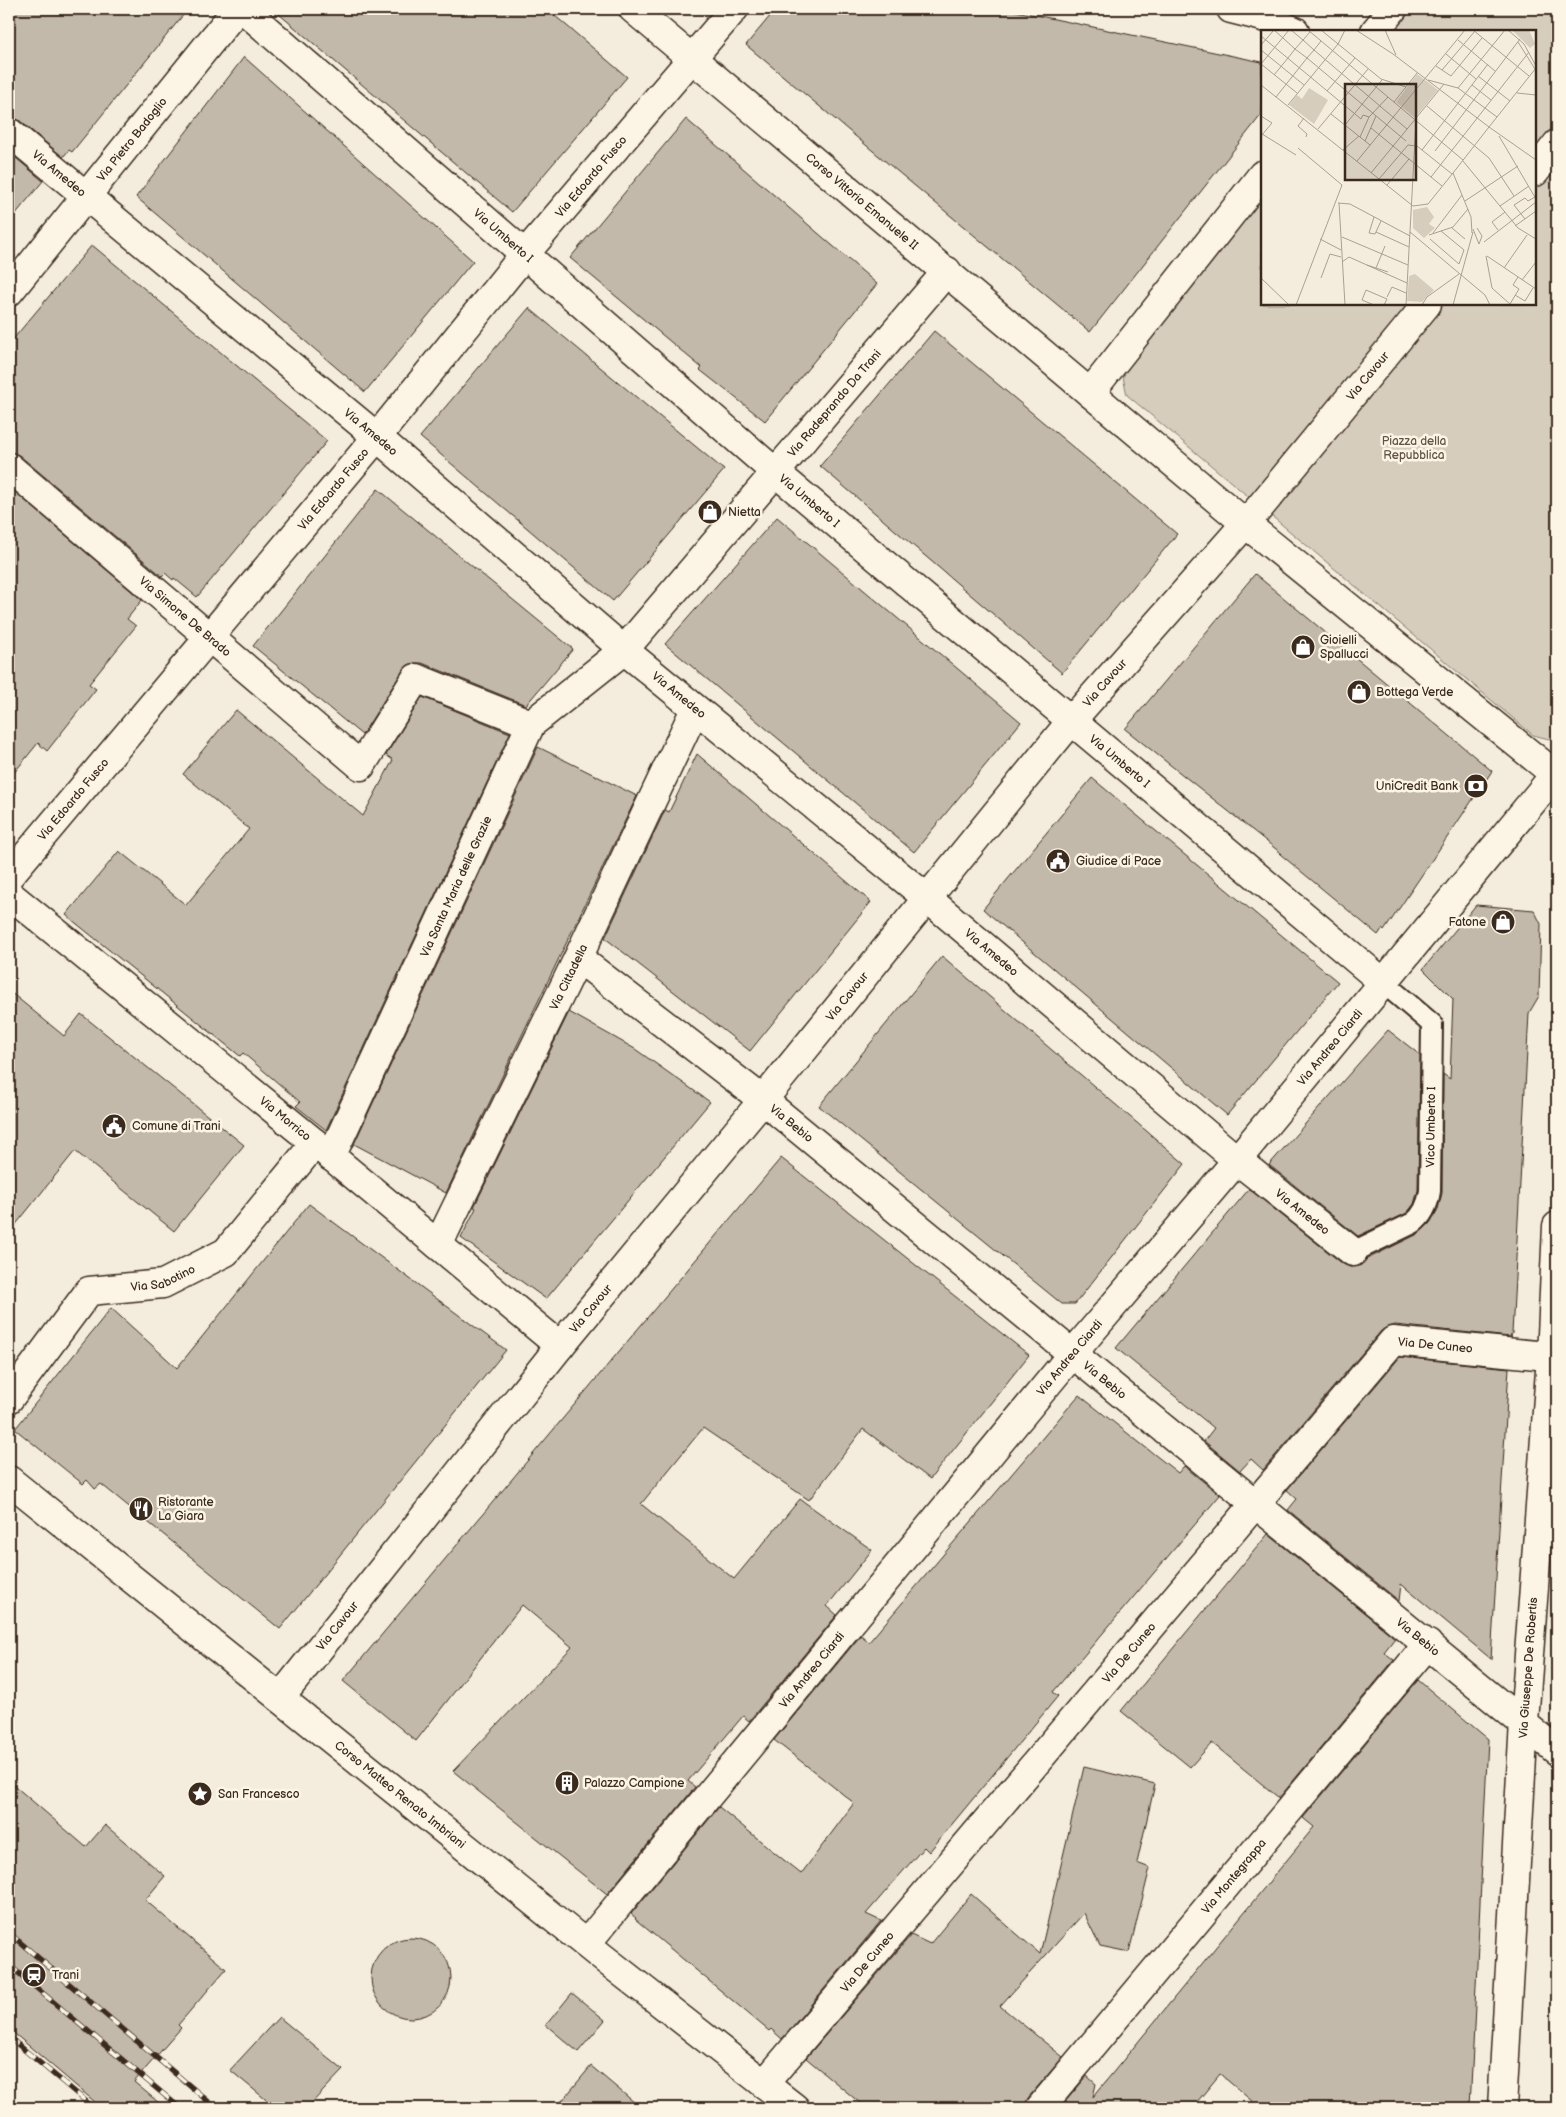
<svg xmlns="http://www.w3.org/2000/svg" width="1566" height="2117" font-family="'Balsamiq Sans',sans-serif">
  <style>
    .green { fill: #d6cdbd; stroke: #887c6e }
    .building { fill: #c3b9aa; stroke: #3b2a1e }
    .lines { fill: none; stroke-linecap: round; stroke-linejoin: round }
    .service-casing { stroke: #3b2a1e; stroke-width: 24 }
    .minor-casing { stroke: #3b2a1e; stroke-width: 31 }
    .tertiary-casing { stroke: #3b2a1e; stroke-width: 31 }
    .service { stroke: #fcf5e5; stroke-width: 20 }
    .minor { stroke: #fcf5e5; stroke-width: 28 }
    .tertiary { stroke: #fcf5e5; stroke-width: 28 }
    .rail-casing { stroke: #3b2a1e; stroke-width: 5.5 }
    .rail { stroke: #fcf5e5; stroke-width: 4; stroke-dasharray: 11; stroke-linecap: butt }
    .labels { text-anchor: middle; stroke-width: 5; stroke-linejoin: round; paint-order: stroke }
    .street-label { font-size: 12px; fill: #3b2a1e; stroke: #fcf5e5 }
    .park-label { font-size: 12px; fill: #625346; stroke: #fcf5e5 }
    .poi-label { font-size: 12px; fill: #3b2a1e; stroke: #fcf5e5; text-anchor: start }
    .inset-road { fill: none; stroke: #aa9f91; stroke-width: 1 }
    .view { fill: #3b2a1e; fill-opacity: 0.15; stroke: #3b2a1e; stroke-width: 2.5 }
    .inset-edge { fill: none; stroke: #3b2a1e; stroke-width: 2.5 }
  </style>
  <rect width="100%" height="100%" fill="#f4eddd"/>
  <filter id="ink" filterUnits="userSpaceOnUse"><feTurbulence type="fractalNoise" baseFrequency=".02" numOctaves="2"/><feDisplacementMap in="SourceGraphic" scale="10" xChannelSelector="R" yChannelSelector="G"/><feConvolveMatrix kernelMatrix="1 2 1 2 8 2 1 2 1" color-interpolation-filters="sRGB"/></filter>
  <g filter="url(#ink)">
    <path class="green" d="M1408,9H1557V736L1549,739L1533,735L1127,395L1123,377L1129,364L1262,195V304H1535V31H1391Z"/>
    <path class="building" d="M9,9H188L72,152L69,150L63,157L19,120L9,117Z
      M273,9H547L627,77L512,212Z
      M776,9H1006L1262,62V114L1090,332L746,45Z
      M244,57L473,261L365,392L136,197Z
      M686,119L877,284L765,421L700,370L702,368L570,258Z
      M9,152L43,181L9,222Z
      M92,245L327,441L197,597L174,578L173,580L165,573L162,576L19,455L9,452V344Z
      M529,308L724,470L613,601L420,437Z
      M934,331L1177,534L1062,673L820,466Z
      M9,487L142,600L127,619L136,626L89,684L96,689L47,751L38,743L9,779Z
      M378,489L573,649L526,705L422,663H414L408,665L403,670L362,735L253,646Z
      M777,517L1021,722L914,852L665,644Z
      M1255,574L1492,771L1384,931L1382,929L1378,935L1280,854L1281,853L1125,729Z
      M422,697L510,733L326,1130L296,1106L300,1102L243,1053L240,1056L66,915L119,851L186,905L249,829L183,774L236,710L363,816L393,760L386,755Z
      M538,747L637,796L446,1193L354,1144Z
      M697,754L871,902L750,1051L605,938L665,810L669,812Z
      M1092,778L1338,982L1227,1115L983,909Z
      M1476,905L1534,910L1541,924L1539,996L1529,1013L1512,1334H1511L1510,1337L1395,1325L1387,1327L1381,1331L1263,1470L1251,1459L1240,1471L1204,1441L1214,1428L1116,1348L1249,1189L1343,1264L1350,1267L1359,1266L1367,1259L1418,1234L1430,1223L1438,1209L1442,1193L1443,1074L1450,1079L1453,999L1423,969Z
      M942,956L1185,1164L1075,1304H1062L819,1106Z
      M9,991L64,1036L81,1014L244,1145L174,1231L75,1151L9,1233Z
      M569,1012L635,1049L710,1102L546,1299L461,1238L476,1208L474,1207Z
      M1388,1030L1420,1055L1418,1190L1414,1204L1407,1213L1358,1236L1269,1165Z
      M781,1158L1029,1355L930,1479L863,1429L809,1500L703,1428L641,1504L734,1579L800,1499L872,1550L827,1606L837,1615L749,1721L743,1716L688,1781L695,1787L607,1894L453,1771L572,1647L522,1605L416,1741L343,1681Z
      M309,1204L506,1350L280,1629L101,1484L95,1489L87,1480L83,1484L15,1429L111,1308L177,1368Z
      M1400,1357L1509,1368L1491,1659L1401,1584L1399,1601L1288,1510L1297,1499L1287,1490Z
      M1079,1395L1178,1473L1184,1466L1220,1495L1053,1692L1058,1696L929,1852L924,1847L866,1914L881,1921L782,2039L771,2029L769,2031L635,1919L636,1918L631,1914L719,1807L801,1874L854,1803L774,1740L861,1635L869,1642Z
      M1268,1534L1395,1638L1384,1652L1394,1660L1279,1798L1212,1743L1190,1767L1121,1711Z
      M1418,1680L1488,1739L1470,2108H1260L1220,2074L1192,2108H1060L1087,2076L1096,2084L1093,2097L1314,1827L1303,1818Z
      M1084,1767L1155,1784L1137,1863L1150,1868L1129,1952L1100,1946L1084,1913L1000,2006L1063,2057L1028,2098L1025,2108H866L806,2058L911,1935L930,1944L971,1894L1040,1954Z
      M9,1781L86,1847L105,1825L165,1876L145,1900L226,1969L178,2025L181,2028L134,2082L165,2108H102L9,2029Z
      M371 1978a40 40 0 1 1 80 0a40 40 0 1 1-80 0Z
      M572,1993L605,2020L578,2052L546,2025Z
      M279,2017L343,2070L307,2108H276L230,2070Z
      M591,2066L641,2108H556Z"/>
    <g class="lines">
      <defs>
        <g id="service">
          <path id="s1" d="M1353,1252L1413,1223C1424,1215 1428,1204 1430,1191L1432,1024L1384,983"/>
        </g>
        <g id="minor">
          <path id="s2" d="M243,9L775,472L1384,983"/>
          <path d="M1231,9L1263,17L1295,31"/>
          <path d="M1375,31L1393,9"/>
          <path id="s3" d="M9,132L377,437L624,650L927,898L1237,1160L1353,1252"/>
          <path d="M1535,172L1557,144"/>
          <path id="s4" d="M9,292L237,9"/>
          <path d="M1090,393L1262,175"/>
          <path id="s5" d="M9,467L361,766L416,678L531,724"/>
          <path id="s6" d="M9,876L377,437L524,255L734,9"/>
          <path id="s7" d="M9,894L315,1143L560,1346"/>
          <path id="s8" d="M578,958L763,1100L1557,1751"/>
          <path id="s9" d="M331,1157L531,724L624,650L947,271"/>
          <path id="s10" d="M438,1245L578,958L695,709"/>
          <path id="s11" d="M9,1399L89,1291L163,1284L226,1252L315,1143"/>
          <path id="s12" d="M280,1698L560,1346L763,1100L1072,720L1260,507L1427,304"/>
          <path id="s13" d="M586,1944L1073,1353L1237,1160L1557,772"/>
          <path id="s14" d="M764,2084L1393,1341L1557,1357"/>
          <path id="s15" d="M1040,2108L1428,1644"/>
          <path id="s16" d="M1502,2108L1524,1722L1551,1357L1557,1226"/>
        </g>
        <g id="tertiary">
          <path id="s17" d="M633,9L1246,524L1557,776"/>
          <path id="s18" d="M9,1480L602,1957L795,2108"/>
        </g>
      </defs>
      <use href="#service" class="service-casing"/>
      <use href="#minor" class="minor-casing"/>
      <use href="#tertiary" class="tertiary-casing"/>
      <use href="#service" class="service"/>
      <use href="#minor" class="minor"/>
      <use href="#tertiary" class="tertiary"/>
      <defs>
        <path id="rail" d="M9,1933L216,2108
          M9,1965L180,2108
          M9,2037L94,2108"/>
      </defs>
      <use href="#rail" class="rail-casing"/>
      <use href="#rail" class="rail"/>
    </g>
  </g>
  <defs>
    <symbol id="shop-disc" viewBox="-11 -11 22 22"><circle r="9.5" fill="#3b2a1e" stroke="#fcf5e5"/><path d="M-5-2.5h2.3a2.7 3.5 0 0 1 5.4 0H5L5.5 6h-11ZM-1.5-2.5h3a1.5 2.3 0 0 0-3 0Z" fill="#fff"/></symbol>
    <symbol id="bank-disc" viewBox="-11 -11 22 22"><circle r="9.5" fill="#3b2a1e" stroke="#fcf5e5"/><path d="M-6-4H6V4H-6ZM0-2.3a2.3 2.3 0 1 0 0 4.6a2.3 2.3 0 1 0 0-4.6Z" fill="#fff"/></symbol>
    <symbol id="civic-disc" viewBox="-11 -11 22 22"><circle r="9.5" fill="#3b2a1e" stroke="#fcf5e5"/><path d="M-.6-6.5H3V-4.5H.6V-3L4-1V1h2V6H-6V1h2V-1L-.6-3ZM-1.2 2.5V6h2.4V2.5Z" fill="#fff"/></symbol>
    <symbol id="restaurant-disc" viewBox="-11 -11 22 22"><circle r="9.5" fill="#3b2a1e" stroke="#fcf5e5"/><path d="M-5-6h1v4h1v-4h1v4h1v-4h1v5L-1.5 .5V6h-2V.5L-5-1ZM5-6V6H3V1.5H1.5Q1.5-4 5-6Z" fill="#fff"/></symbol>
    <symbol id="building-disc" viewBox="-11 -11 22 22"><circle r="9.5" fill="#3b2a1e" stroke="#fcf5e5"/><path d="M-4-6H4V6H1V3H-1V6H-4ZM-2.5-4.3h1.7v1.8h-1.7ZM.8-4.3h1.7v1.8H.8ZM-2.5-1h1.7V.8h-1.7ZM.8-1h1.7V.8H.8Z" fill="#fff"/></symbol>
    <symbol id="sight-disc" viewBox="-11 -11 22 22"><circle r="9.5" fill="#3b2a1e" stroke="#fcf5e5"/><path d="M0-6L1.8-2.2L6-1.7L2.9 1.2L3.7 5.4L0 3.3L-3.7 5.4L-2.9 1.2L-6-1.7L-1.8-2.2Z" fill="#fff"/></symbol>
    <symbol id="station-disc" viewBox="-11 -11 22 22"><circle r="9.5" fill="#3b2a1e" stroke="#fcf5e5"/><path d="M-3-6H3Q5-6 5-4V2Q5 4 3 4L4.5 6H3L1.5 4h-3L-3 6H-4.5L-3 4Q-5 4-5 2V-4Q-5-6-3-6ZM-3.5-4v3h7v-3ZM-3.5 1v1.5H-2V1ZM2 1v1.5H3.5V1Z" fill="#fff"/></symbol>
  </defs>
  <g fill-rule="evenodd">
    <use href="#shop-disc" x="696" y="498" width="28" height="28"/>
    <use href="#shop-disc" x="1289" y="633" width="28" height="28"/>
    <use href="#shop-disc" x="1345" y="678" width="28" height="28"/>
    <use href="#bank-disc" x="1462" y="772" width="28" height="28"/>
    <use href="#civic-disc" x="1044" y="847" width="28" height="28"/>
    <use href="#shop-disc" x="1489" y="908" width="28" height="28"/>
    <use href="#civic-disc" x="100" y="1112" width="28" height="28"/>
    <use href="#restaurant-disc" x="127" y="1495" width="28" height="28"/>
    <use href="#building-disc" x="553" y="1769" width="28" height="28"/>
    <use href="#sight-disc" x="186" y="1780" width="28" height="28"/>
    <use href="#station-disc" x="20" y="1961" width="28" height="28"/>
  </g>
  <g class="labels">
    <g class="street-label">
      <text dy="4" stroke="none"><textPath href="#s4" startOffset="196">Via Pietro Badoglio</textPath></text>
      <text dy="4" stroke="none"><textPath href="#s3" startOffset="65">Via Amedeo</textPath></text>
      <text dy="4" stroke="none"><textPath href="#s6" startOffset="910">Via Edoardo Fusco</textPath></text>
      <text dy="4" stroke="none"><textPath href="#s17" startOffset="299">Corso Vittorio Emanuele II</textPath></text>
      <text dy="4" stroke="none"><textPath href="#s2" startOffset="345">Via Umberto I</textPath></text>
      <text dy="4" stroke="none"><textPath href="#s12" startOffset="1712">Via Cavour</textPath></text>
      <text dy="4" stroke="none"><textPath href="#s9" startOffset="920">Via Radeprando Da Trani</textPath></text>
      <text dy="4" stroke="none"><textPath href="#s3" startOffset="470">Via Amedeo</textPath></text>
      <text dy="4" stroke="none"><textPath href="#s6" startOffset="505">Via Edoardo Fusco</textPath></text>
      <text dy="4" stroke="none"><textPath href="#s2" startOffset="750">Via Umberto I</textPath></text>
      <text dy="4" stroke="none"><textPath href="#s5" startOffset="231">Via Simone De Brado</textPath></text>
      <text dy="4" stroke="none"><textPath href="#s12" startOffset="1308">Via Cavour</textPath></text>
      <text dy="4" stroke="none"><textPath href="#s3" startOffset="875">Via Amedeo</textPath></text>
      <text dy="4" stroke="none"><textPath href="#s2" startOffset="1155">Via Umberto I</textPath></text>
      <text dy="4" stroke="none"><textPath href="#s6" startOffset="100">Via Edoardo Fusco</textPath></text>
      <text dy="4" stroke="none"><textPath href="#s9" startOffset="298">Via Santa Maria delle Grazie</textPath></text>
      <text dy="4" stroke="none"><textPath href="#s3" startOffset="1280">Via Amedeo</textPath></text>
      <text dy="4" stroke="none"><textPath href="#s10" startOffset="298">Via Cittadella</textPath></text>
      <text dy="4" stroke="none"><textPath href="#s12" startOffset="902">Via Cavour</textPath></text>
      <text dy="4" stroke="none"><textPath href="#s13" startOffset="1165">Via Andrea Ciardi</textPath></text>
      <text dy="4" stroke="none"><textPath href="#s7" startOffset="356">Via Morrico</textPath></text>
      <text dy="4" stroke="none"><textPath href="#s8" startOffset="270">Via Bebio</textPath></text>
      <text dy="4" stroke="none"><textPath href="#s1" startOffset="168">Vico Umberto I</textPath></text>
      <text dy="4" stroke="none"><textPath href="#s3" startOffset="1685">Via Amedeo</textPath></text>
      <text dy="4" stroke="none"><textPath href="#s11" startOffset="210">Via Sabotino</textPath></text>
      <text dy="4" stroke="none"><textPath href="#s12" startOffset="498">Via Cavour</textPath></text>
      <text dy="4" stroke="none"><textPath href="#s14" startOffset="1016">Via De Cuneo</textPath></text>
      <text dy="4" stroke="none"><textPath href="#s13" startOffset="760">Via Andrea Ciardi</textPath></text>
      <text dy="4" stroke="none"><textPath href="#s8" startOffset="675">Via Bebio</textPath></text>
      <text dy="4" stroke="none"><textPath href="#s12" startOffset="92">Via Cavour</textPath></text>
      <text dy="4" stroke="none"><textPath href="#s8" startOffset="1080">Via Bebio</textPath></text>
      <text dy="4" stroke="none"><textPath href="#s14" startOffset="565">Via De Cuneo</textPath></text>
      <text dy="4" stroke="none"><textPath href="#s16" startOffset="441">Via Giuseppe De Robertis</textPath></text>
      <text dy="4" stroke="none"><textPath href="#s13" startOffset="355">Via Andrea Ciardi</textPath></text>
      <text dy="4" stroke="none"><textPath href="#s18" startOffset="502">Corso Matteo Renato Imbriani</textPath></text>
      <text dy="4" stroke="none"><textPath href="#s15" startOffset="302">Via Montegrappa</textPath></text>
      <text dy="4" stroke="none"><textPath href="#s14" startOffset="160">Via De Cuneo</textPath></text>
    </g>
    <g class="park-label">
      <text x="1414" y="445">Piazza della<tspan x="1414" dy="14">Repubblica</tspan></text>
    </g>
    <g class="poi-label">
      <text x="728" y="516">Nietta</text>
      <text x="1320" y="644">Gioielli<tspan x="1320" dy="14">Spallucci</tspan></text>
      <text x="1376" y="696">Bottega Verde</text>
      <text x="1458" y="790" text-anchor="end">UniCredit Bank</text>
      <text x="1076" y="865">Giudice di Pace</text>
      <text x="1486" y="926" text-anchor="end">Fatone</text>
      <text x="132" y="1130">Comune di Trani</text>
      <text x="158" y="1506">Ristorante<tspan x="158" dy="14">La Giara</tspan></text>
      <text x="584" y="1787">Palazzo Campione</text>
      <text x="218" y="1798">San Francesco</text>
      <text x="52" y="1979">Trani</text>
    </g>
  </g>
  <g transform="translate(1261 30)">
    <rect width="275" height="275" fill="#f4eddd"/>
    <path d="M251,0H268L274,14L269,18ZM156,44L177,60L154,88L135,72ZM48,58L67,70L53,94L28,75L36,65L41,69ZM166,177L173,187L168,194L174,198L163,208L152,198V180ZM154,244L173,260L161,272L146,271L148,246Z" fill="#d6cdbd"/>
    <path class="inset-road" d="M13,0L22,8L34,19L46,28L53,20L42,10L34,19L27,28L13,45M30,0L42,10L49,2M47,0L202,130M60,0L120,49L145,57M95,0L132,24L228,97L275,38M124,0L135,25M212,0L268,46M247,0L263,14L275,36M0,6L100,89L102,85L108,87M197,10L234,41M60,11L53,20L146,99M257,12L274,39M0,15L13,0M0,20L43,55M185,24L215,49M0,34L36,63M0,34L28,0M175,36L190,46L221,8M181,40L214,1M217,46L249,71M167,50L197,58L236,87M0,55L152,176L167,174L192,143M211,55L230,70M197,58L244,0M66,61L94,28M256,63L275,65M15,67L46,28L145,111M133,72L156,43M27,75L77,14L84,0M166,76L228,128L253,166M70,84L109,115M0,86L11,93L0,106M43,88L37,96L46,104L45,107M84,95L121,50M110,98L181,156M57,99L107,39M1,104L35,125M238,106L275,169M99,107L108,87L127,67M104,111L115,86M82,120L98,106M161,120L227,34M174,121L259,9M96,131L204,0M202,131L257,198L275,209M110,143L183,54M170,147L268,22M118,149L147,115L156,116L191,144M126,155L148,129M204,171L257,136M77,173L89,174L149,206M78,173L84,275M239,176L268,156M113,187L108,203L114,204L120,191M264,189L253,175L264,168L267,171L274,167M254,196L275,181M191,198L204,209M216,198L221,206L218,214M212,199L218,214M237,200L231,192L244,182M115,202L148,217M149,202L224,265L229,275M172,203L201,165M211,203L210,187L192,143L228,97L275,130M168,205L192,197L207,179M81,207L147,235M59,209L80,220M169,209L198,234L203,220L180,201M223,212L275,172M225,226L231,258L250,275M226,226L275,259M81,232L88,227L146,253M106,235L127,242M115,238L124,216M243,238L266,205M0,248L28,275M60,248L69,224L80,227M261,250L275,232M254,265L264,271L272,258M126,267L131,257L145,263M249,274L258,259L252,255L257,247M35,275L81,155L37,118M113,275L101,270L105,260L126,269L123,275M145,275L155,91M161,275L166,267L198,244M192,275L212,202"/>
    <path class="view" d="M84,54H155V150H84Z"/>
    <rect width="275" height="275" class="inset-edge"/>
  </g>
  <rect width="1566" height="2117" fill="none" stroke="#fcf5e5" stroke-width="30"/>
  <rect x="15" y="15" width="1536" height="2087" fill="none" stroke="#3b2a1e" stroke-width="2" filter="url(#ink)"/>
</svg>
